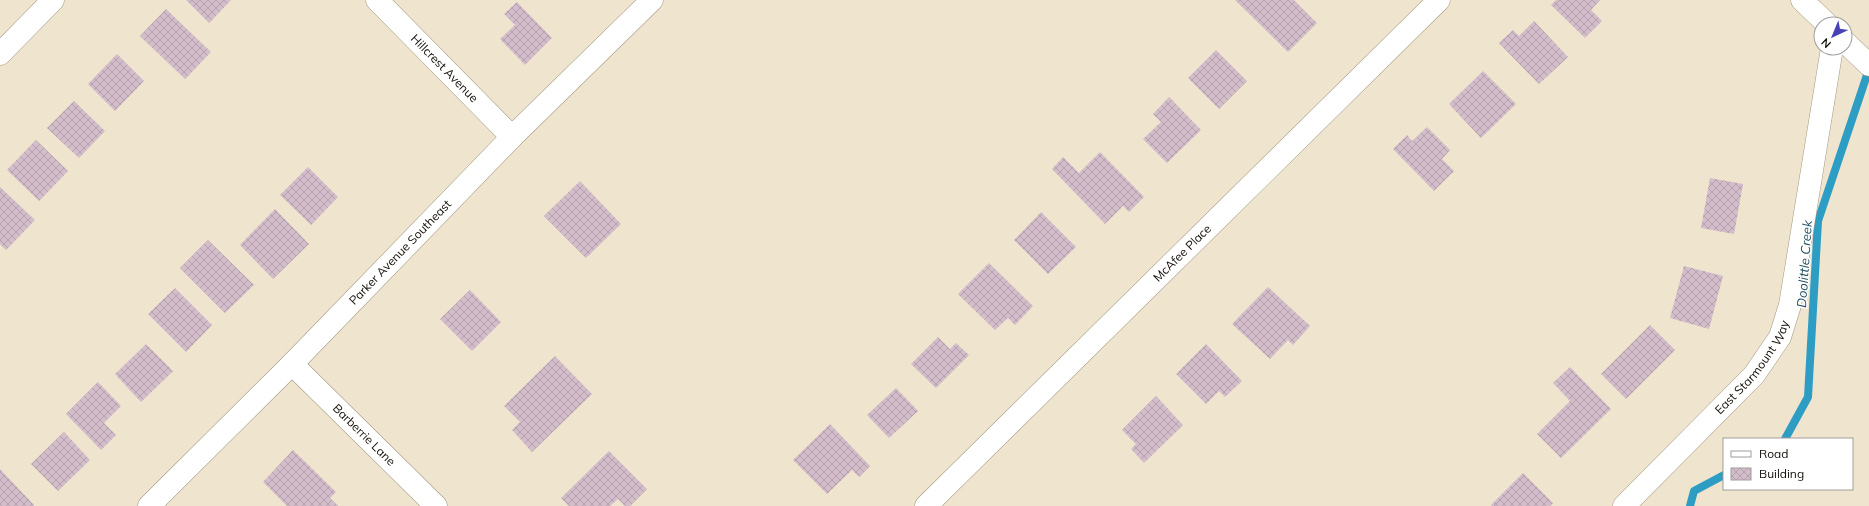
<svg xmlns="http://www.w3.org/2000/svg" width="1869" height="506" font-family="Mulish,sans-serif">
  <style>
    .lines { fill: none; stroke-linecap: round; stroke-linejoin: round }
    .stream { stroke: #2d9dc4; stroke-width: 8 }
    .building { fill: url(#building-cross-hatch) }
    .minor-casing { stroke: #a29782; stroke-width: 23 }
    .minor { stroke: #fff; stroke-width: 22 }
    .labels { text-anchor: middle; stroke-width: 3; stroke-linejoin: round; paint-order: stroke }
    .street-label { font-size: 12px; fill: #110d06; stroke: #fff }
    .water-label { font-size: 13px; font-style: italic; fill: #235061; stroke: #fff }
  </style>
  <defs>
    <pattern id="building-cross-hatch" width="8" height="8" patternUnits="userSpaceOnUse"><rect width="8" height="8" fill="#d4bdcb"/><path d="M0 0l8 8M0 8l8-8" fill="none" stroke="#b5a1ad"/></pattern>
  </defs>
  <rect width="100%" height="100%" fill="#efe4cd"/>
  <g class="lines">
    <path class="stream" d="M1785,439L1808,397L1818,221L1869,69
      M1690,506L1694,491L1724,475"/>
  </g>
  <path class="building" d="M186,0H231L209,23Z
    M1235,0H1294L1317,23L1288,52Z
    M1556,0H1600L1591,10L1602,21L1585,38L1551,5Z
    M517,2L552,38L525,65L500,39L515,25L504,14Z
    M166,9L211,52L185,79L140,36Z
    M1534,21L1568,57L1539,84L1499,43L1513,30L1519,36Z
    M1216,50L1247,81L1219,109L1188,78Z
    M117,54L144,81L115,111L88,84Z
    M1483,71L1516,104L1481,138L1449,104Z
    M1169,97L1201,130L1167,163L1143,139L1161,122L1153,114Z
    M74,101L105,131L79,158L47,128Z
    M1427,127L1450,150L1442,159L1454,171L1434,191L1393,149L1407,135L1412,141Z
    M36,140L68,171L39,201L7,170Z
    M1100,152L1144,197L1129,212L1123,206L1105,224L1052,169L1063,157L1079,173Z
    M308,167L338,197L311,225L280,195Z
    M1710,178L1743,184L1734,234L1701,228Z
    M580,181L621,224L586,258L544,216Z
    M0,187L35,220L6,250L0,244Z
    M275,209L309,244L273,279L240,245Z
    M1041,212L1076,247L1048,274L1014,240Z
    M208,240L254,285L225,313L180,268Z
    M989,263L1033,306L1015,325L1008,318L995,330L958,294Z
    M1684,266L1723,276L1709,329L1670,318Z
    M1268,287L1310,326L1293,345L1288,340L1270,359L1232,324Z
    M175,288L212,325L186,352L148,314Z
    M470,290L501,322L472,351L440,319Z
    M1650,325L1675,350L1626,399L1601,374Z
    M938,337L950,349L956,343L969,355L936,388L911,364Z
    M146,344L173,371L141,402L115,374Z
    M1206,344L1242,381L1225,397L1219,391L1206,404L1176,374Z
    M555,356L592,394L532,452L512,430L520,422L504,406Z
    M1570,367L1611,409L1561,458L1537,434L1570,401L1553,383Z
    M98,382L121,406L104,423L116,435L101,450L66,414Z
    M896,388L918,411L889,438L867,415Z
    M1156,396L1183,425L1144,463L1131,449L1136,444L1122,430Z
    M830,424L870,466L859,477L852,470L827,494L793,460Z
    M64,432L90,460L58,491L31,464Z
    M293,450L336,492L330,498L338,506H287L263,482Z
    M609,451L647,489L630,506H625L618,499L610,506H569L561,498Z
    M0,469L34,505L33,506H0Z
    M1523,473L1553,503L1550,506H1492L1491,505Z"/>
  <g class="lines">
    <defs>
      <g id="minor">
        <path id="s1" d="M377,0L512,137"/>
        <path d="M1802,0L1827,24"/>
        <path d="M1845,42L1869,65"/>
        <path d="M0,54L53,0"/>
        <path id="s2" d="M292,364L436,506"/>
        <path id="s3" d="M149,506L292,364L512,137L652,0"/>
        <path id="s4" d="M926,506L1439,0"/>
        <path id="s5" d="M1624,506L1754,375L1780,337L1790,305L1832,48"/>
      </g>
    </defs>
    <use href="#minor" class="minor-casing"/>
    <use href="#minor" class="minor"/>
  </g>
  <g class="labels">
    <g class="street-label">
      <text dy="4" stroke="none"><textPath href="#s1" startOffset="96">Hillcrest Avenue</textPath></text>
      <text dy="4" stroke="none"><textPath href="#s3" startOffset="357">Parker Avenue Southeast</textPath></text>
      <text dy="4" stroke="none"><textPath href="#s4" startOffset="360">McAfee Place</textPath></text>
      <text dy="4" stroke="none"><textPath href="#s5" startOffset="190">East Starmount Way</textPath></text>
      <text dy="4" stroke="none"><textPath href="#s2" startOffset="101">Barberrie Lane</textPath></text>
    </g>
    <g class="water-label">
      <text transform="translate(1804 264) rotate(-86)" y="5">Doolittle Creek</text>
    </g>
  </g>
  <rect x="1723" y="438" width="130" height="52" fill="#ffffff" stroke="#a09e9b"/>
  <rect x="1731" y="451" width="20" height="6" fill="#ffffff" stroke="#a09e9b"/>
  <text x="1759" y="458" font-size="12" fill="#110d06">Road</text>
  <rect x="1731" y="468" width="20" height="12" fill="url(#building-cross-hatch)" stroke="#a09e9b"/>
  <text x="1759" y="478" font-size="12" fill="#110d06">Building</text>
  <g transform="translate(1833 36) rotate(224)"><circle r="19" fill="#ffffff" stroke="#a09e9b"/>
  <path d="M0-3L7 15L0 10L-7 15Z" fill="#4741b7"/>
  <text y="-6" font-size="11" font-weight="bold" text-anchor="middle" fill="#110d06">N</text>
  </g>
</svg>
